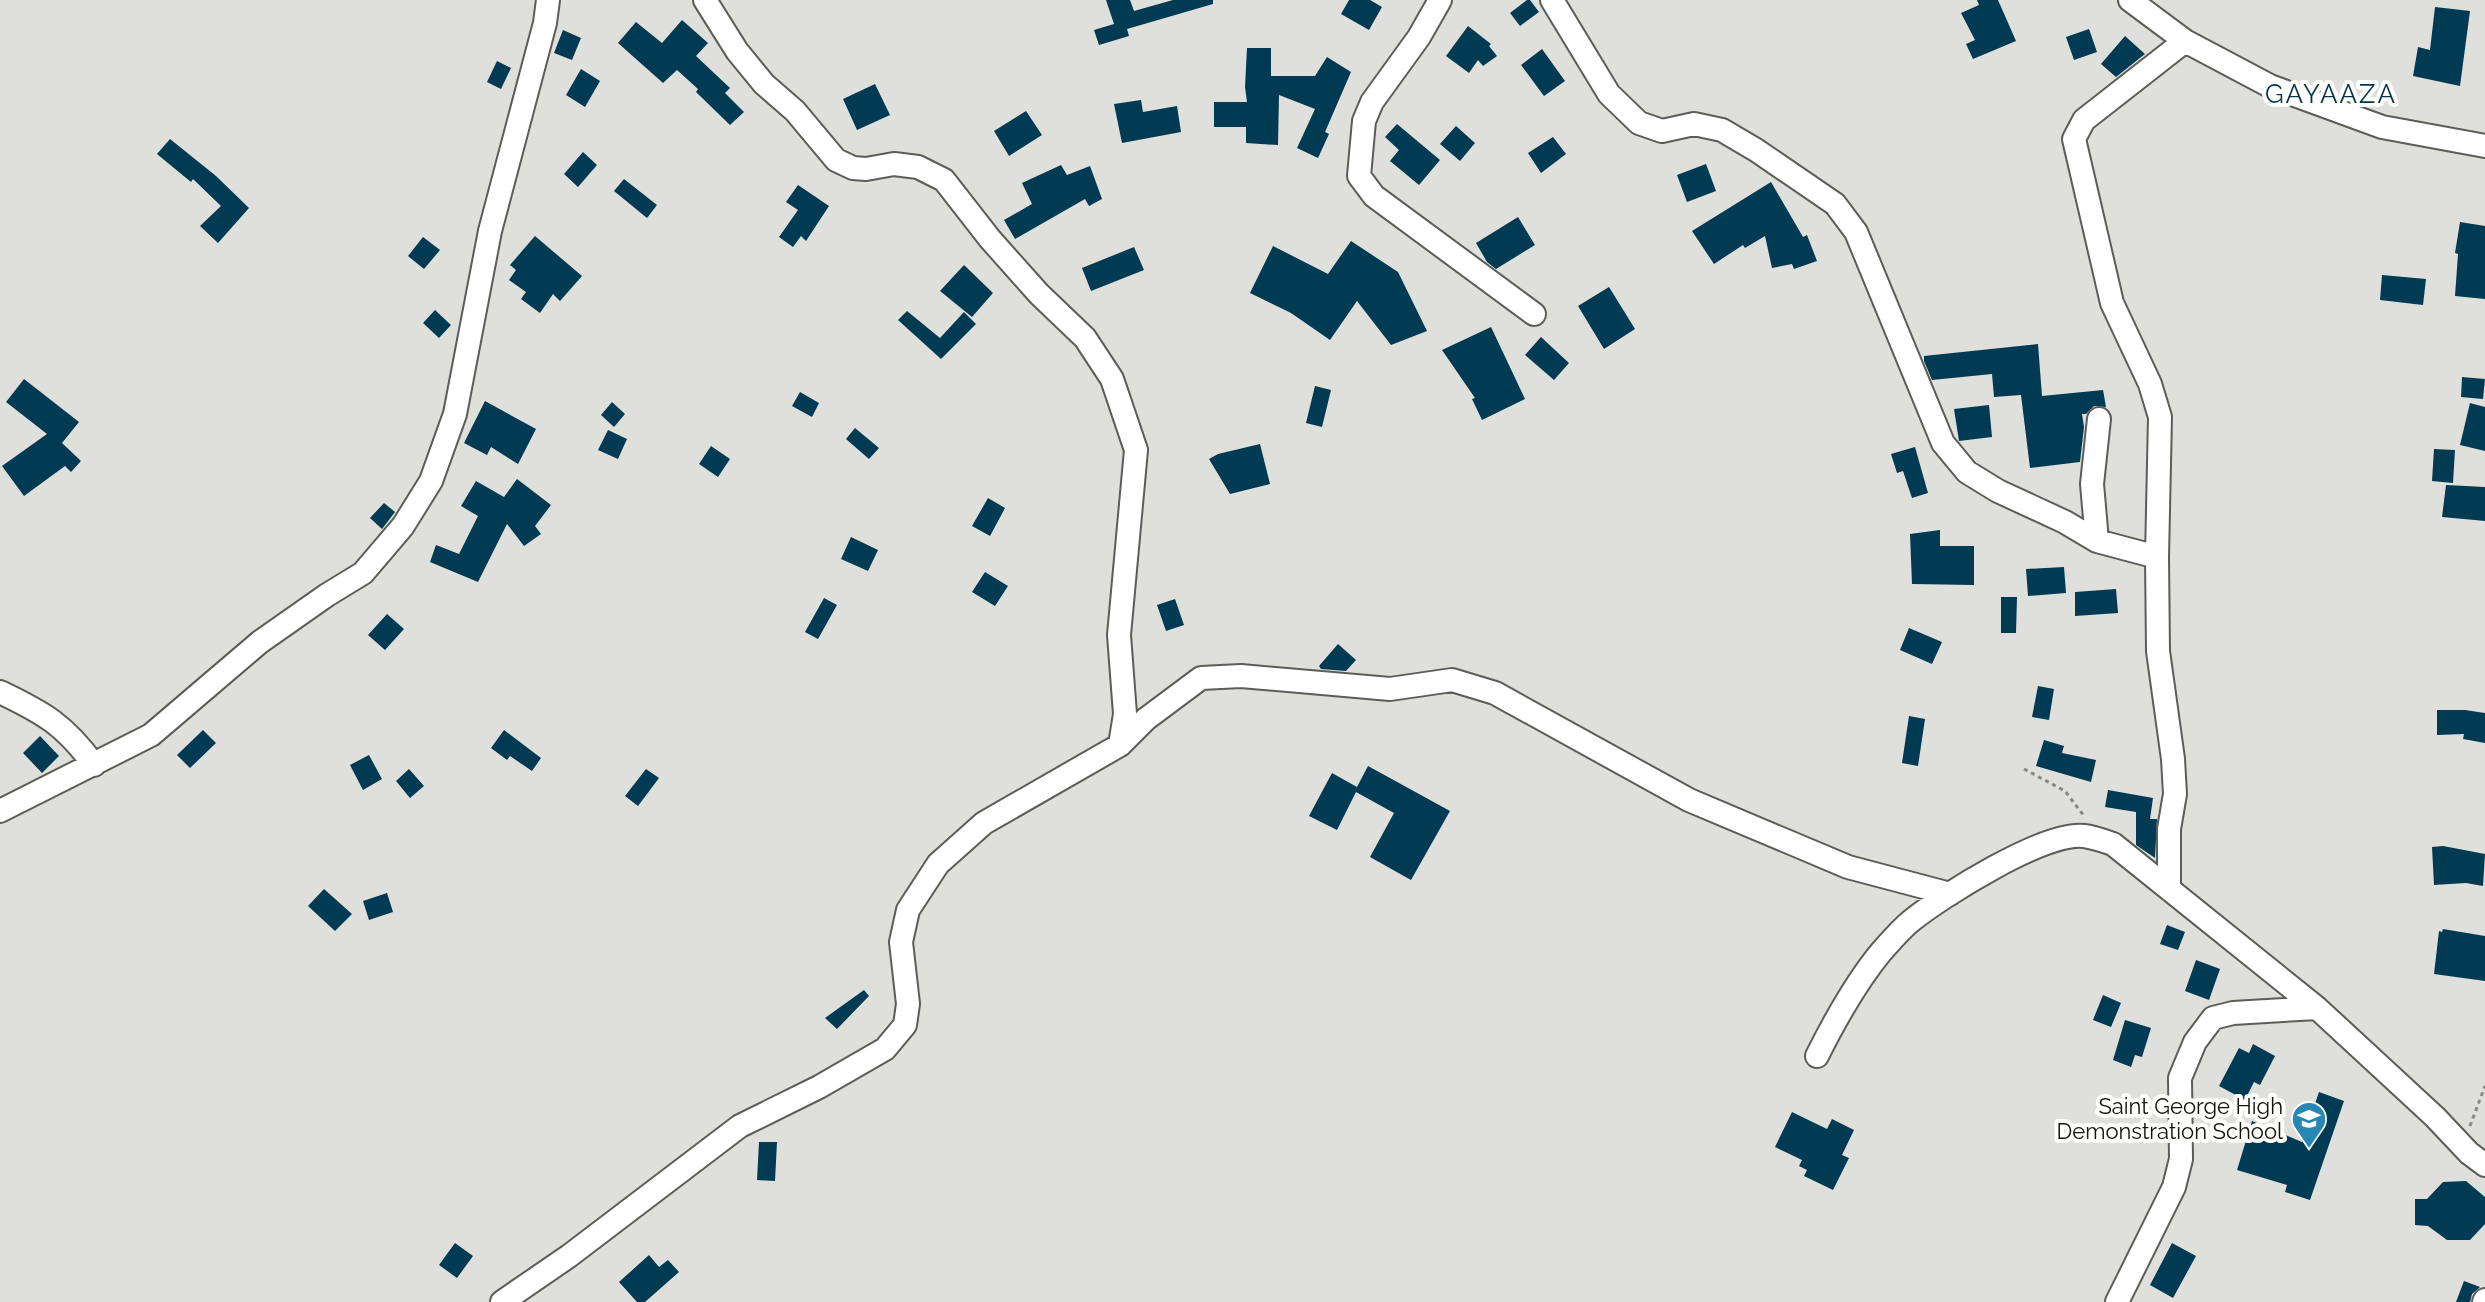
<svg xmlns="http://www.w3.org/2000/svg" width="2485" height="1302" font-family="Raleway,sans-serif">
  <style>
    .building { fill: #003a53 }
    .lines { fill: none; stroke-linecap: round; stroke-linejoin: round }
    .minor-casing { stroke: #5c5c58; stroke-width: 26 }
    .path { stroke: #888986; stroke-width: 3; stroke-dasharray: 4 4; stroke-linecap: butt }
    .minor { stroke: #fff; stroke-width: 22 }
    .labels { text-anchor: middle; stroke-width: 8; stroke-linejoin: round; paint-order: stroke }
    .poi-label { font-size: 22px; fill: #131312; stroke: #fffffe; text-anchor: end }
    .quarter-label { font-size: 26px; letter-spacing: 2px; fill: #053449; stroke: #fffffe }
  </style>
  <rect width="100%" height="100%" fill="#dfe0dc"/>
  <path class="building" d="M1106,0H1130L1134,11L1173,0H1213V4L1127,29L1129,36L1099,45L1094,30L1114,24Z
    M1349,0H1370L1382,7L1369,30L1341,14Z
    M1527,0H1530L1539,12L1520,26L1510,13Z
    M1977,0H1998L2016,41L1973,59L1966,44L1975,40L1961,13L1979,5Z
    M2435,7L2470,11L2460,86L2413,76L2418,47L2430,50Z
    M682,20L708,43L696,56L730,88L725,93L744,112L730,125L696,92L698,89L677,70L663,83L618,43L636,22L662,43Z
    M1468,26L1491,44L1489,46L1497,56L1483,66L1478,60L1469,73L1446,56Z
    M2089,29L2097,52L2074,60L2066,37Z
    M563,30L581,38L572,60L554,53Z
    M2125,36L2145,54L2116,77L2101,64Z
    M1247,48H1271V76H1315L1327,57L1351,72L1325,132L1329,134L1318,158L1297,148L1315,109L1279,95L1278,145L1246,143V127H1214V102H1247L1245,87Z
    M1542,49L1565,81L1544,96L1521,65Z
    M497,61L511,68L501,89L487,82Z
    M581,69L600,81L585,107L566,95Z
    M875,84L890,115L857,130L843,99Z
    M1141,100L1143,112L1177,106L1181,132L1122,143L1114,104Z
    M1026,111L1042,135L1009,156L994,131Z
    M1397,124L1440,160L1419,185L1390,161L1399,150L1385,137Z
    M1456,126L1475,143L1460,161L1440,144Z
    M1553,137L1566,154L1541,173L1528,153Z
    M170,139L216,176L249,208L218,243L200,226L221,206L193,179L191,182L157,154Z
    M583,152L597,165L578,187L564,174Z
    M1706,164L1716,191L1687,202L1677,175Z
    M1061,165L1067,175L1090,166L1102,199L1089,206L1085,199L1015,239L1004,220L1032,204L1022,183Z
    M624,179L657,205L647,218L614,191Z
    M1771,182L1803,237L1807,235L1817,261L1794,269L1792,264L1772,268L1765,236L1745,248L1743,245L1714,264L1692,231Z
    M798,185L829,206L806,241L801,236L793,247L779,237L798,210L786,202Z
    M1518,217L1535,245L1496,269L1487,262L1476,243Z
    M2460,222L2485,226V299L2455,296L2458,254L2455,253Z
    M535,236L582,276L560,301L553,294L540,313L521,299L526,292L509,280L516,270L510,265Z
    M423,237L440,250L424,269L408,256Z
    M1351,241L1398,272L1427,331L1391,345L1357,301L1330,340L1291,313L1250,293L1273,246L1328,274Z
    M1134,247L1144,270L1091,291L1082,268Z
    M964,265L993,293L972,317L940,291Z
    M2382,275L2426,279L2423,305L2380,300Z
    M1609,287L1635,329L1604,349L1578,306Z
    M435,310L451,325L439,338L423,323Z
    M907,311L940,338L964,312L976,324L941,359L898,320Z
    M1491,327L1525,399L1482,420L1472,399L1475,398L1442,350Z
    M1541,337L1569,363L1554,380L1525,355Z
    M2038,344L2042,396L2103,390L2106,407L2094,406L2086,414H2082L2084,427L2080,462L2030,468L2021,395L1994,397L1992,374L1932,380L1924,361V356Z
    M2462,377L2485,379L2483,399L2461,397Z
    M24,379L79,422L62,443L81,461L71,472L65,466L24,496L2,466L47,434L6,402Z
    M1315,386L1331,390L1322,427L1306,423Z
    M800,392L819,403L812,417L792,406Z
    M485,401L536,429L518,464L491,447L487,455L464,443Z
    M612,402L625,414L614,427L601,415Z
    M2470,403L2485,407V451L2460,445Z
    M1989,405L1992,437L1959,441L1954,409Z
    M855,428L879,448L869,459L846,439Z
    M608,430L627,439L618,459L598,450Z
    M1260,444L1270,484L1230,494L1209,459L1218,454Z
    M711,446L730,459L718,477L699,464Z
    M1915,447L1928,493L1912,498L1903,471L1897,473L1891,454Z
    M2434,449L2455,450L2453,483L2432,481Z
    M517,479L551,505L535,526L541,534L524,546L507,524L478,582L430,562L436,545L459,554L478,516L461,506L476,481L504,497Z
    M2446,485L2485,487V521L2442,517Z
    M988,498L1005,508L990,536L972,526Z
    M384,503L395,512L382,529L370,518Z
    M1940,530V546H1974V585L1912,584L1910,534Z
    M851,537L878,550L868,571L841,559Z
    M2064,567L2066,593L2028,596L2026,569Z
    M985,572L1008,586L995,606L972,592Z
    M2116,589L2118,613L2075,616V592Z
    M2001,597H2017L2016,633H2001Z
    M824,598L837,605L818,639L805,632Z
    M1175,599L1184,625L1166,631L1157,605Z
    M387,614L404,629L385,650L368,635Z
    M1909,628L1942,642L1932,664L1900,650Z
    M1338,644L1356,660L1346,671L1321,669L1319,666Z
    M2038,686L2054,689L2049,720L2032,717Z
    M2437,710H2465L2485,713V743L2463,739L2464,734L2437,735Z
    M1909,716L1925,719L1918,766L1902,763Z
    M203,730L216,743L190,768L177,755Z
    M504,730L541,758L532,771L510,756L507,760L491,748Z
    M40,736L59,756L42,773L23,753Z
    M2044,740L2064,746L2062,753L2096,760L2091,782L2036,766Z
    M369,755L382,779L363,790L350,765Z
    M1368,766L1450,811L1411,880L1370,857L1394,813L1356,792L1337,830L1309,816L1332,773L1357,787Z
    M409,769L424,786L410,798L396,781Z
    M646,769L659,778L638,806L625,796Z
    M2108,790L2153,798L2150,819H2157L2155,858L2136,845V812L2105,807Z
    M2443,846L2485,854L2483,886L2466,883L2434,885L2432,847Z
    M324,889L352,914L335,931L308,906Z
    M387,893L393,912L369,920L363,901Z
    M2167,925L2185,932L2178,950L2160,944Z
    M2443,929L2485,936V981L2434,974L2439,931L2442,932Z
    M2196,960L2220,969L2209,1000L2185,991Z
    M864,990L869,996L837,1029L825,1018Z
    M2103,995L2121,1003L2111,1027L2093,1020Z
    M2125,1020L2151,1028L2142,1057L2135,1055L2131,1067L2113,1060Z
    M2253,1044L2275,1056L2260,1085L2254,1082L2245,1100L2219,1086L2239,1048L2249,1053Z
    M2319,1092L2344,1101L2310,1200L2285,1192L2287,1185L2237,1170L2252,1121L2302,1142Z
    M1792,1112L1827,1129L1832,1119L1854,1130L1842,1155L1849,1158L1833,1190L1804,1176L1807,1170L1799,1166L1802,1160L1775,1147Z
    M759,1142H777L775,1181L757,1180Z
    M2466,1181L2485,1197V1224L2470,1240H2447L2428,1226L2415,1225V1199H2427L2443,1182Z
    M455,1243L473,1256L457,1278L439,1265Z
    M2172,1243L2196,1256L2173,1298L2150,1285Z
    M649,1255L659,1267L668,1260L679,1272L645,1302H637L619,1282Z
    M2464,1281L2480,1287L2472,1294L2470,1302H2456Z"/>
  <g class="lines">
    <defs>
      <path id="minor" d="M705,0L737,51L764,84L795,111L836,160L853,168L866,169L894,164L918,167L944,180L990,239L1039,294L1085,338L1112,379L1136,450L1119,635L1125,714L1120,745
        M1440,0L1419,37L1372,102L1364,121L1359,176L1374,196L1534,314
        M1552,0L1609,94L1639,123L1662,131L1694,124L1722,130L1756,150L1835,204L1856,232L1943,443L1967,472L1998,491L2065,522L2097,541L2157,557L2158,651L2173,759L2175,794L2169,829V889
        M2130,0L2185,41L2270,86L2382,127L2485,146
        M2097,541L2092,484L2099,419
        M2157,557L2160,417L2150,384L2112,303L2074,139L2084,120L2185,41
        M0,692C44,713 65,725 94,765
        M0,811L151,735L260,642L327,595L363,573L403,526L431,481L455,414L490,231L545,23L548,0
        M1817,1056C1833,1024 1858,980 1881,952C1890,942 1900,930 1911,921C1942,896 2045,831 2084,836C2093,837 2104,841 2113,844L2317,1008L2435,1117L2469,1153L2485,1165
        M502,1302L569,1256L740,1126L819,1087L885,1049L905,1025L908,1004L901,942L908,910L938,864L984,823L1120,745L1146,719L1201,678L1241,676L1390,689L1452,680L1495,693L1689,800L1848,867L1950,894
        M2117,1302L2174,1187L2181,1159L2180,1078L2195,1042L2213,1018L2233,1013L2317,1008
        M2484,1302L2485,1300"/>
    </defs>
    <use href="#minor" class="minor-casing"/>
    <path class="path" d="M2024,769L2065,791L2084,816
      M2470,1126L2485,1086"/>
    <use href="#minor" class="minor"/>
  </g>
  <defs>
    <symbol id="school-pin" viewBox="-11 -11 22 30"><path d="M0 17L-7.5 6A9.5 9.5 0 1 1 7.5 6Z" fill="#2786b2" stroke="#fffffe"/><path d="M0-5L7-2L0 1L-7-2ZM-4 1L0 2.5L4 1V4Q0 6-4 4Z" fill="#fff"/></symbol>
  </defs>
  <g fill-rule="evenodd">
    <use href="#school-pin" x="2289" y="1099" width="40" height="54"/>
  </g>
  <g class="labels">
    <g class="poi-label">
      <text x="2283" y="1114">Saint George High<tspan x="2283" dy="25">Demonstration School</tspan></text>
    </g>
    <g class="quarter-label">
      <text x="2331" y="103">GAYAAZA</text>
    </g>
  </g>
</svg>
